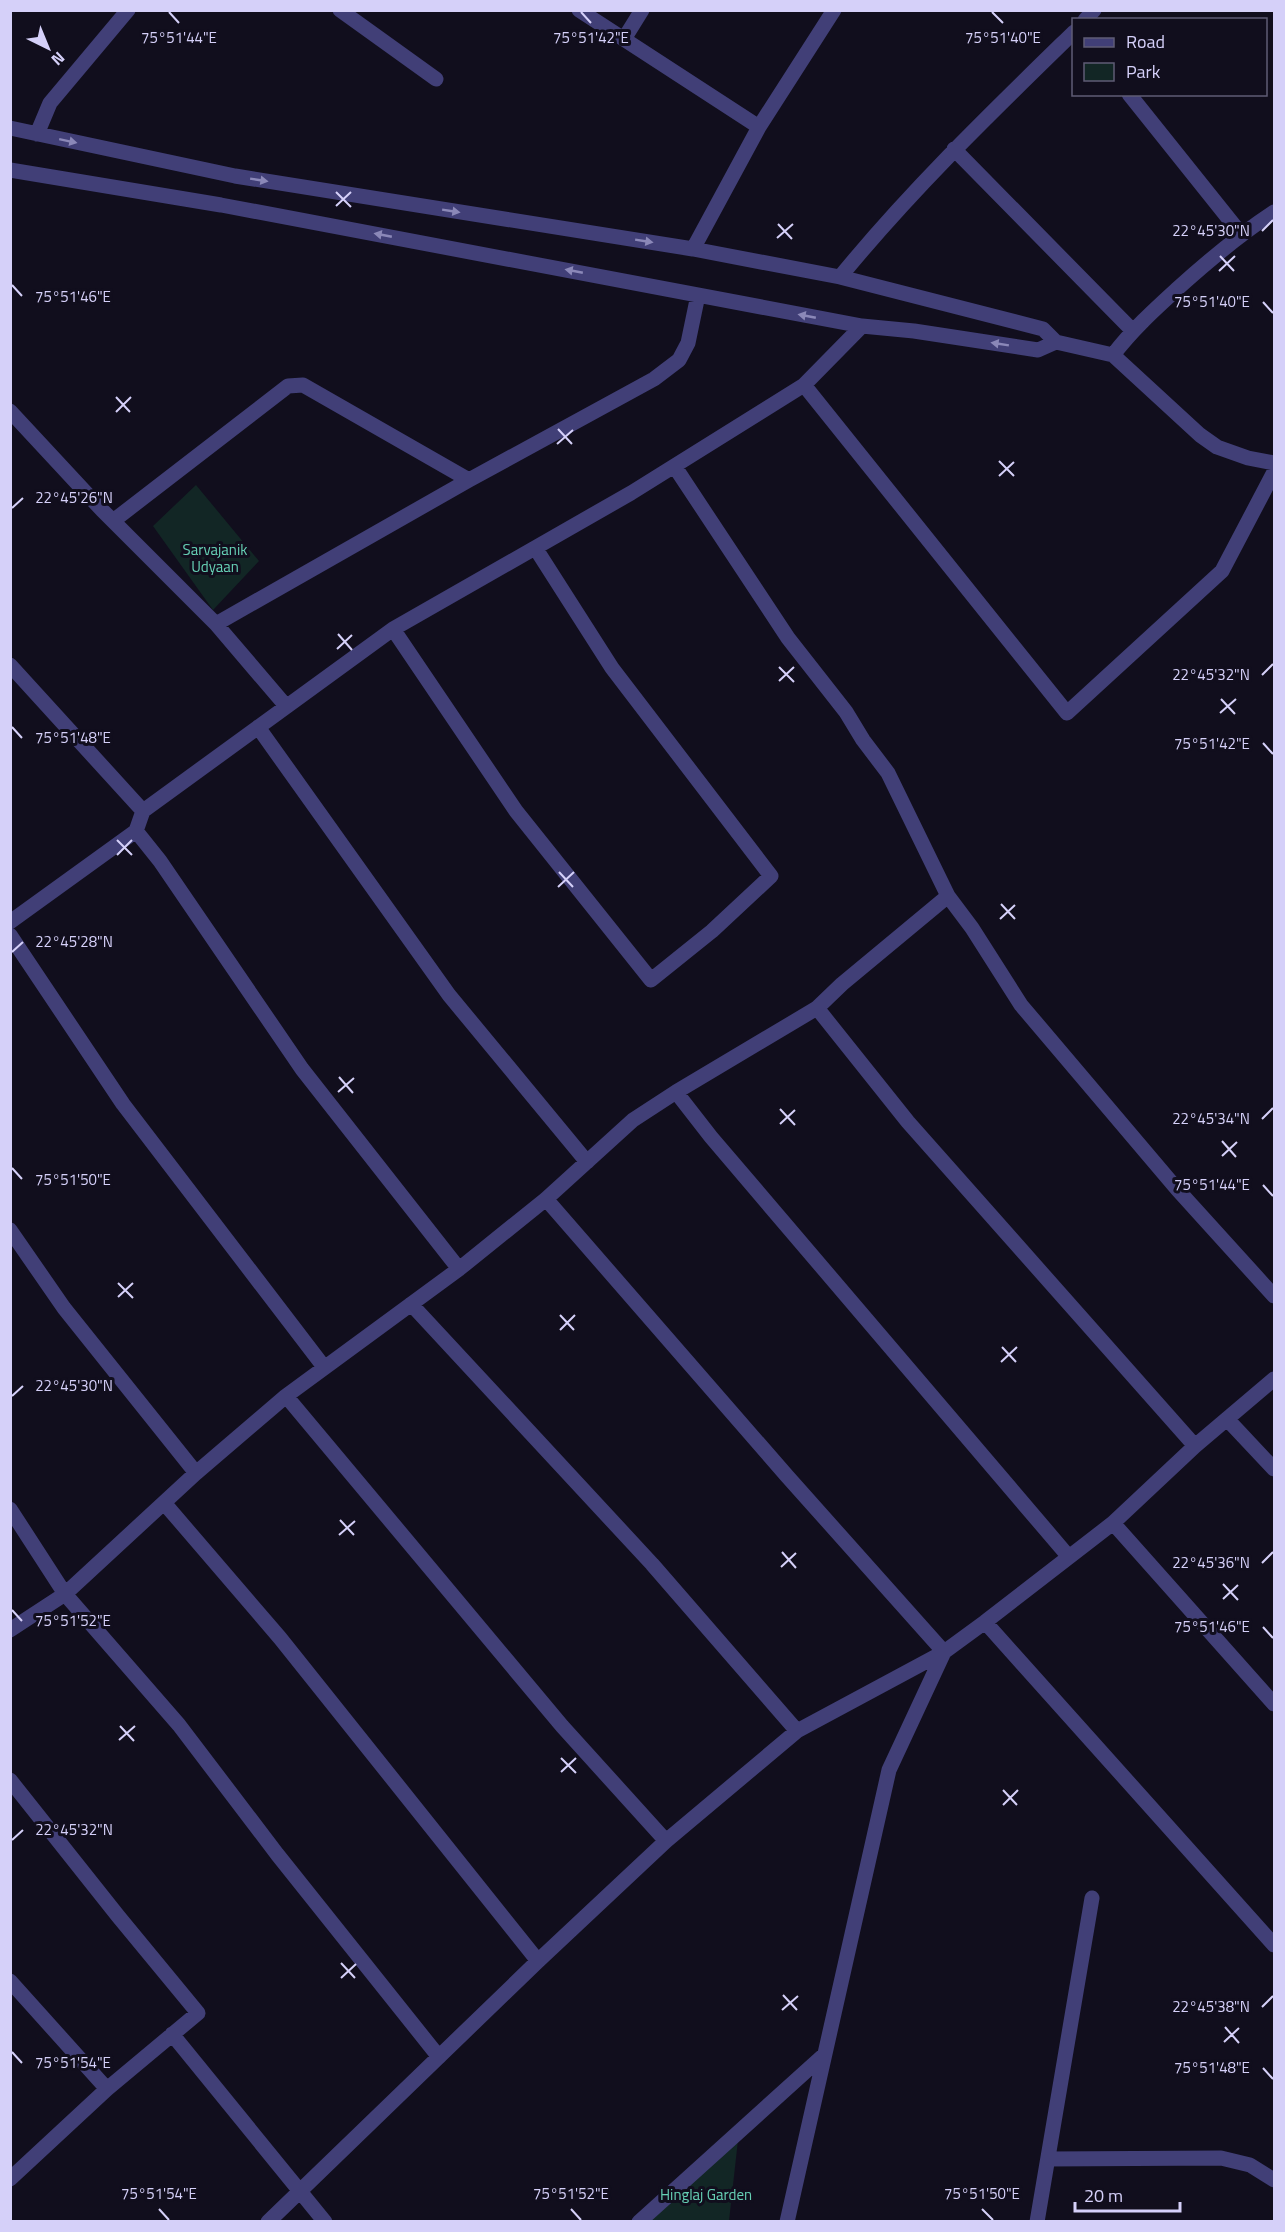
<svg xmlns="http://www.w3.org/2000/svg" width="1285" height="2232" font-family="'Titillium Web',sans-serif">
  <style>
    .green { fill: #122625 }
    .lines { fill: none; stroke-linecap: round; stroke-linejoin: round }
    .minor { stroke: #413f77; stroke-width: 15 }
    .oneway { fill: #8b88b8 }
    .ticks { fill: none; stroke: #d5d0f9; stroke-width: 2 }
    .labels { text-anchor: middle; stroke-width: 6; stroke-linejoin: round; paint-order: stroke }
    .park-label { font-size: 15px; fill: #66d0b5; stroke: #110e1d }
    .ticks-label { font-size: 15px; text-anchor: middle; fill: #d5d0f9; stroke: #110e1d; stroke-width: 6; stroke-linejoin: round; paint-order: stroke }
  </style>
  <rect width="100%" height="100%" fill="#110e1d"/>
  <path class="green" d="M196,485L259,561L213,610L153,526Z
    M739,2131L729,2221H641Z"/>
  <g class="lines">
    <path class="minor" d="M340,10L436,79
      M579,10L759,127
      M1085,20L1094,10
      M624,39L642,10
      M1129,94L1241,234
      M10,128L235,176L693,249L840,277L1043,329L1056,342L1113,355L1200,435L1217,447L1248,458L1274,463
      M37,134L50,103L128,10
      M954,149L1132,330
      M10,170L221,205L862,326L914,331L1038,350L1056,342
      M693,249L759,127L834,10
      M840,277C912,189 993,111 1074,32
      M1113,355C1132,330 1154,310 1177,289C1208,261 1239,235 1274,212
      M804,385L1067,713L1222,571L1274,472
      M10,411L102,510L216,624L286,706
      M675,467L788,638L846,712L863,740L888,773L948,896L972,928L1021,1005L1177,1189L1274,1296
      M113,521L288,386L303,385L469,480
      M216,624L469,480L654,379L679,360L688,343L698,295
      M393,629L516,811L651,980L712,931L771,876L612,668L536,549
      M10,665L143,811
      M258,727L449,995L587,1162
      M136,831L160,861L302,1069L459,1269
      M10,922L136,831L143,811L393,629L631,493L804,385L862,326
      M10,935L123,1104L324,1367
      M817,1008L908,1122L1195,1446
      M676,1092L711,1137L1069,1557
      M546,1199L787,1476L944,1652L889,1770L787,2222
      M10,1230L64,1308L196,1473
      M411,1304L652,1564L797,1731
      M286,1396L562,1726L666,1841
      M1227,1419L1274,1469
      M165,1504L280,1638L538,1961
      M10,1509L65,1594L179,1725L277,1854L439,2057
      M1113,1523L1274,1704
      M985,1622L1274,1945
      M10,1630L65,1594L196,1473L286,1396L459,1269L546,1199L633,1120L676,1092L817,1008L842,984L948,896
      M10,1780L118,1916L198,2013L107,2089L10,2179
      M10,1981L107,2089
      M172,2034L325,2222
      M1048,2159L1221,2158L1250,2165L1274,2180
      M268,2222L538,1961L666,1841L797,1731L944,1652L985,1622L1113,1523L1195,1446L1274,1379
      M639,2222L825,2054
      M1037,2222L1092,1898"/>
  </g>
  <defs><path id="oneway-solid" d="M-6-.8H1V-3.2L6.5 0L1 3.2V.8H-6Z" transform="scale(1.5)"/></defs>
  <g class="oneway">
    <use href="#oneway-solid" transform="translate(68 141) rotate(12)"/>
    <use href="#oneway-solid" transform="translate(259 180) rotate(9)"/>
    <use href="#oneway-solid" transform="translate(451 211) rotate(9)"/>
    <use href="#oneway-solid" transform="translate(383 235) rotate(-169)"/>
    <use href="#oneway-solid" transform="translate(644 241) rotate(9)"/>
    <use href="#oneway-solid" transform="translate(574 271) rotate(-169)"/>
    <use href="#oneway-solid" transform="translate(807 316) rotate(-169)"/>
    <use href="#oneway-solid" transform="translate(1000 344) rotate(-171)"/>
  </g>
  <path class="ticks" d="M169,12L179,23M581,12L591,23M992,12L1003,23M336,192L351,207M336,206L351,192M778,224L792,239M1262,231L1273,220M777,238L793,224M1220,256L1234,271M1219,271L1235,256M12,285L22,296M1263,302L1273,313M116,397L130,412M116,412L131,397M558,429L572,444M557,444L573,430M999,461L1014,476M999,476L1014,462M12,508L23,498M338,634L352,650M337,649L352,635M779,667L794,682M1262,675L1273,664M779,681L794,667M1221,699L1235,714M1220,713L1236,699M12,727L22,738M1263,743L1273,754M117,840L132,855M117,855L132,840M559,872L573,887M558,887L574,872M1001,904L1015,919M1000,919L1015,905M12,952L23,942M339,1077L353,1093M338,1092L354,1078M780,1109L795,1125M1262,1119L1273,1108M780,1124L795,1110M1222,1141L1236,1157M1222,1156L1237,1142M12,1168L22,1179M1263,1185L1273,1196M118,1283L133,1298M118,1297L133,1283M560,1315L574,1330M560,1330L575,1315M1002,1347L1016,1362M1001,1362L1017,1347M12,1396L23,1386M340,1520L354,1535M339,1535L355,1521M782,1552L796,1568M1262,1563L1273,1552M781,1567L796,1553M1223,1584L1238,1600M1223,1599L1238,1585M12,1610L22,1621M1263,1627L1273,1638M120,1726L134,1741M119,1740L135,1726M561,1758L576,1773M561,1772L576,1758M1003,1790L1017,1805M1003,1805L1018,1790M12,1840L23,1830M341,1963L355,1978M341,1978L356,1964M783,1995L797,2010M1262,2007L1273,1996M782,2010L798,1996M1225,2027L1239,2043M1224,2042L1239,2028M12,2052L22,2063M1263,2068L1273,2079M159,2209L169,2220M571,2209L581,2220M982,2209L993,2220"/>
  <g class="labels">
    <g class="park-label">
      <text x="215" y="555">Sarvajanik<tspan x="215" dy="17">Udyaan</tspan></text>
      <text x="706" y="2200">Hinglaj Garden</text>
    </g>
  </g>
  <g class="ticks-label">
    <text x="179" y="43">75°51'44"E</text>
    <text x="591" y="43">75°51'42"E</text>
    <text x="1003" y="43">75°51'40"E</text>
    <text x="1211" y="236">22°45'30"N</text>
    <text x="73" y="302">75°51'46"E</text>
    <text x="1212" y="307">75°51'40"E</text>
    <text x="74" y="503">22°45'26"N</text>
    <text x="1211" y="680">22°45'32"N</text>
    <text x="73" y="743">75°51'48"E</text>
    <text x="1212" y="749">75°51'42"E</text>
    <text x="74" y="947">22°45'28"N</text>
    <text x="1211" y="1124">22°45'34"N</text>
    <text x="73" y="1185">75°51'50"E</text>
    <text x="1212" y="1190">75°51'44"E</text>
    <text x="74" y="1391">22°45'30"N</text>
    <text x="1211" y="1568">22°45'36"N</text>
    <text x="73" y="1626">75°51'52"E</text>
    <text x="1212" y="1632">75°51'46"E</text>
    <text x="74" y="1835">22°45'32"N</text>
    <text x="1211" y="2012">22°45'38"N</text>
    <text x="73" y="2068">75°51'54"E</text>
    <text x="1212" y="2073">75°51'48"E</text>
    <text x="159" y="2199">75°51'54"E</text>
    <text x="571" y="2199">75°51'52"E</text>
    <text x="982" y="2199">75°51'50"E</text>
  </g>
  <rect width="1285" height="2232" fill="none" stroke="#d5d0f9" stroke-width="24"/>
  <rect x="1072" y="18" width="195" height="78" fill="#110e1d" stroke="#5f5c75" stroke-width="1.5"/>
  <rect x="1084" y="38" width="30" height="9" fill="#413f77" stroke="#5f5c75" stroke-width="1.5"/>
  <text x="1126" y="48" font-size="18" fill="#d5d0f9">Road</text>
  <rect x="1084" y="63" width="30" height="18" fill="#122625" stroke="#5f5c75" stroke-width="1.5"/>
  <text x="1126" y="78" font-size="18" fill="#d5d0f9">Park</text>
  <g transform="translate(48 48) rotate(137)" stroke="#110e1d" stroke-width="4.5" paint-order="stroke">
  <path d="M0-4.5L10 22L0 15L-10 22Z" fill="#d5d0f9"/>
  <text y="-9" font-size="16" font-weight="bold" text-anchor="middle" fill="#d5d0f9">N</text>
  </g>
  <path d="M1075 2202v9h105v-9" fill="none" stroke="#d5d0f9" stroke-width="3"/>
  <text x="1084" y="2202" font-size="18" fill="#d5d0f9" stroke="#110e1d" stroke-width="4.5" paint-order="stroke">20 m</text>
</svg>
